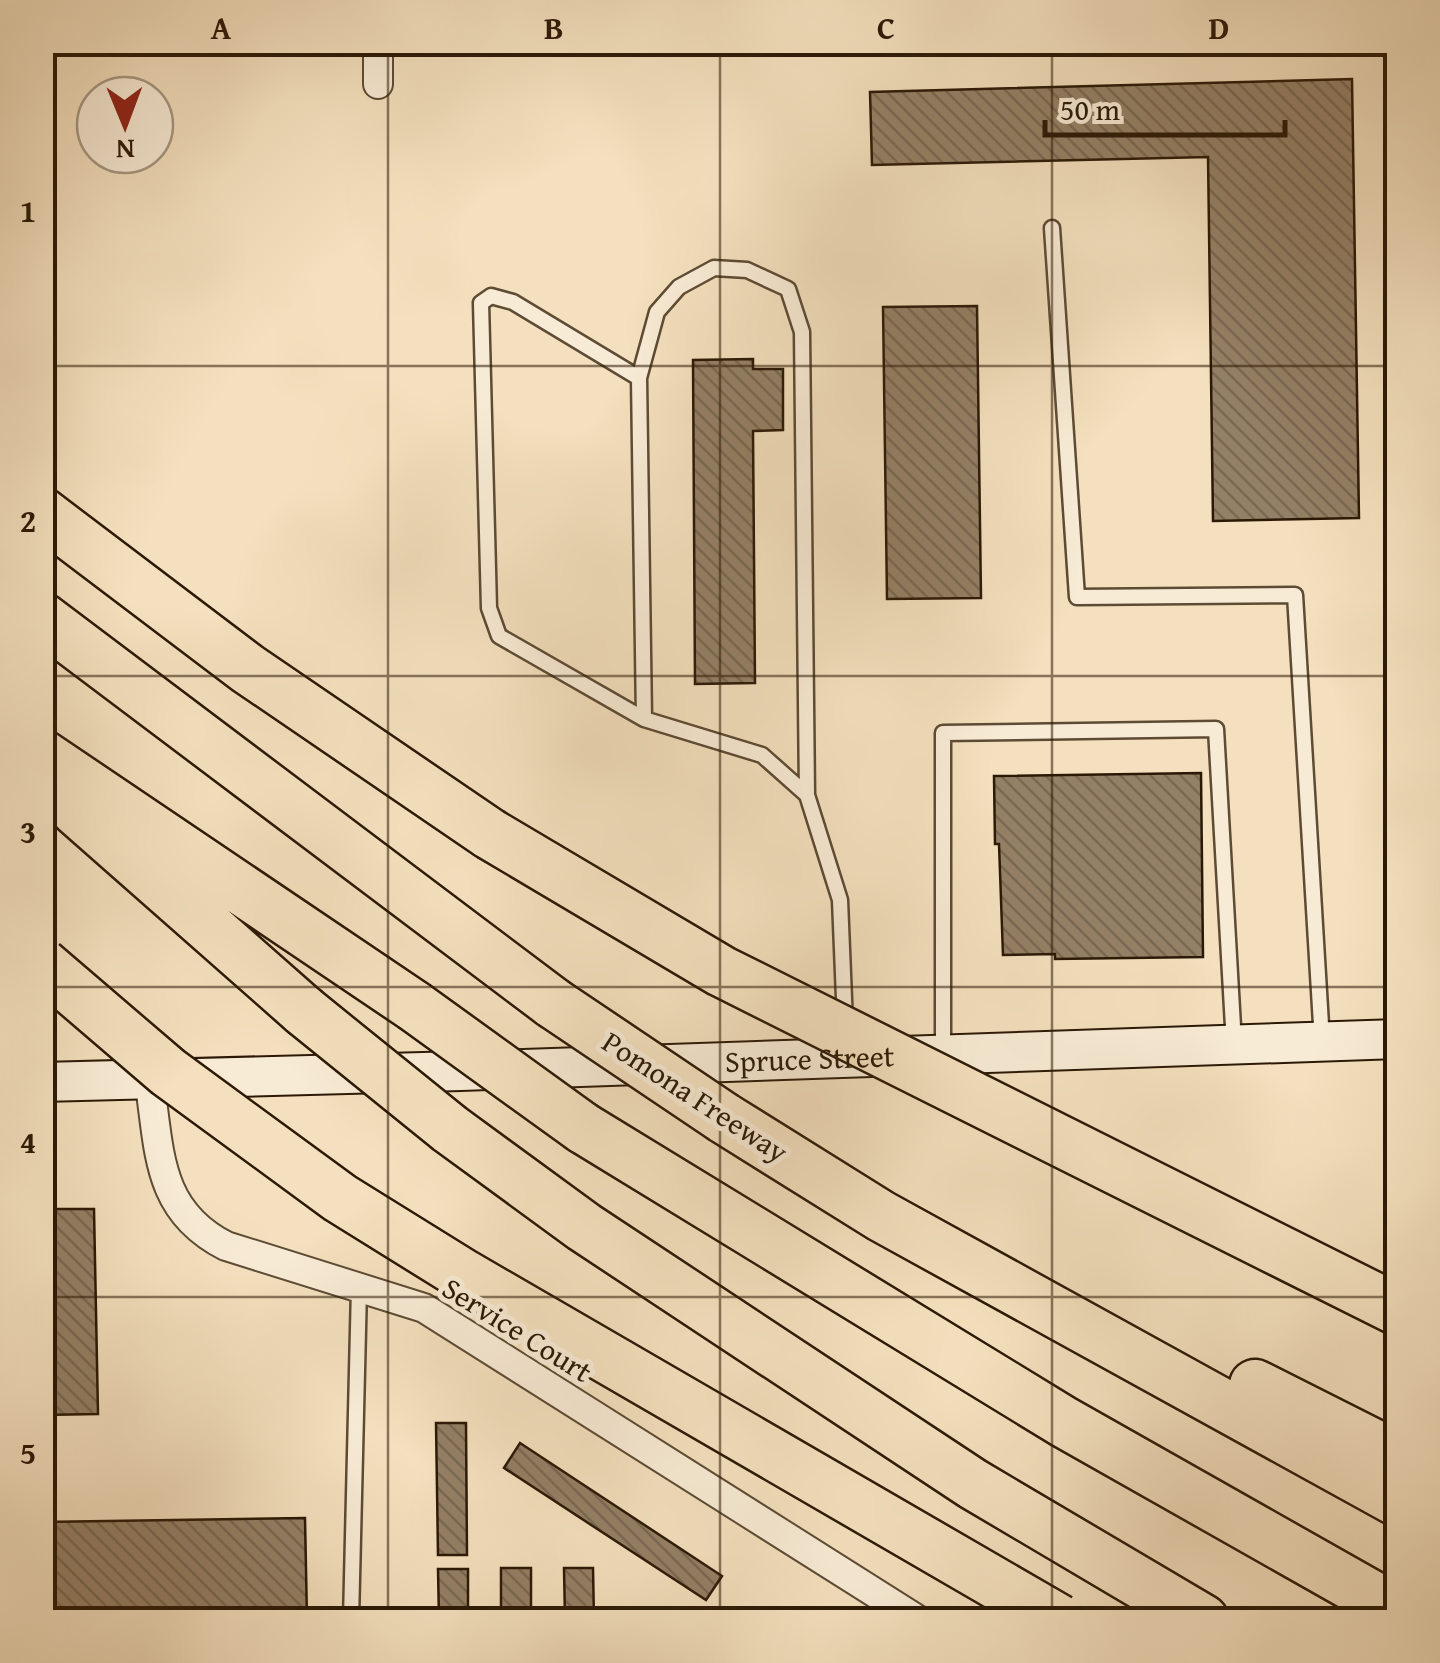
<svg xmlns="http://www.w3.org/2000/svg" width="1440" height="1663" font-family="'Gentium Book Plus',serif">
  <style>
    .building { fill: url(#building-back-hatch); stroke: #2b1906; stroke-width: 2.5 }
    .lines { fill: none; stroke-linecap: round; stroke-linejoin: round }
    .lane-casing { stroke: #5d4b34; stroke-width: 19 }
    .street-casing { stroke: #5d4b34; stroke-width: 32 }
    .secondary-casing { stroke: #2b1906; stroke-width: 42 }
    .highway-casing { stroke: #2b1906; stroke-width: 55 }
    .lane { stroke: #f8ebd5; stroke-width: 14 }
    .street { stroke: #f8ebd5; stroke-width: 28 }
    .secondary { stroke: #f8ebd5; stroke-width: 38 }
    .highway { stroke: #f4e0be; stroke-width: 50 }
    .highway-bridge-casing { stroke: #2b1906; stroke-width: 55; stroke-linecap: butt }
    .highway-bridge { stroke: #f4e0be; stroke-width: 50 }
    .grid { fill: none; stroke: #2b1906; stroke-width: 2.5; stroke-opacity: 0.55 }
    .labels { text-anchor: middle; stroke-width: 10; stroke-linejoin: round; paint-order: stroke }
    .street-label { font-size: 30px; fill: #2b1906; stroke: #f8ebd5 }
    .neatline { fill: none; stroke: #2b1906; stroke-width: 4 }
    .grid-label { font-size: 32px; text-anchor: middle; font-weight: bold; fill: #2b1906 }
  </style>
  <defs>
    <pattern id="building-back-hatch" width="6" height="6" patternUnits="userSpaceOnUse" patternTransform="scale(2.5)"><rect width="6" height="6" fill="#948066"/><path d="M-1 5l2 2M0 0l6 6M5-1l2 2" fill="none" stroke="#796852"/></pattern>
  </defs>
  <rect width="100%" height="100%" fill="#f4e0be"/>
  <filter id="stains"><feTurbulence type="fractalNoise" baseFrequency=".002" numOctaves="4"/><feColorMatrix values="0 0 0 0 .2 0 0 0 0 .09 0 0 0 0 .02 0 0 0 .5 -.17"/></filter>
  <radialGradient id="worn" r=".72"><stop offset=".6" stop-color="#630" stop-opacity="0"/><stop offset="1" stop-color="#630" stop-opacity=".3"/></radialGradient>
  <path class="building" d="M1352,79L1359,518L1213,521L1208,157L872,165L870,92Z
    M977,306L981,598L887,599L883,307Z
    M753,359V369H783V430L753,431L755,683L695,684L693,360Z
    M1201,773L1203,957L1055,959V954L1003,955L999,844H995L994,776Z
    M42,1209H94L98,1414L42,1415Z
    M436,1423H466L467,1555H438Z
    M520,1443L722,1576L706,1600L504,1468Z
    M305,1518L307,1620H42V1522Z
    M501,1568H531V1620H501Z
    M564,1568H593L594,1620H565Z
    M438,1569H468V1620H439Z"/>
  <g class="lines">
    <defs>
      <path id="lane" d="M1052,228L1077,597L1295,595L1322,1041
        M639,378L657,312L679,287L714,268L747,270L788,289L802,332L807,795
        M644,719L639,378L513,302L491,296L481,303L489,608L499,636L644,719L762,755L807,795L840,900L845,1023
        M943,1053V733L1216,729L1234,1044
        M351,1620L359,1288"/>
      <path id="street" d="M378,42V84
        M149,1079C160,1149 155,1210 226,1246L424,1308L918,1620"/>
      <g id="secondary">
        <path id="s1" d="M42,1082L461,1071L1398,1039"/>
      </g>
      <path id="highway" d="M42,513L248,669L490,834
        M42,618L553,1003
        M42,755L414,1006
        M76,810L304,1011
        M724,1118L881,1216L1398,1501
        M583,1128L1064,1422L1398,1611
        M450,1129L584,1227L973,1484L1203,1620
        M1255,1385L1398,1457"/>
    </defs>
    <use href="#lane" class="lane-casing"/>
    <use href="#street" class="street-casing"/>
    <use href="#secondary" class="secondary-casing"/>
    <use href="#highway" class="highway-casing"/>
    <use href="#lane" class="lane"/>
    <use href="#street" class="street"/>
    <use href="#secondary" class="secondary"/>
    <use href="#highway" class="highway"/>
    <defs>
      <path id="highway-bridge" d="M490,834L721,971L1398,1310
        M42,964L168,1072L340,1198L464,1275L1059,1620
        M553,1003L724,1118
        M414,1006L583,1128
        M304,1011L450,1129"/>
    </defs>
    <use href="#highway-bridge" class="highway-bridge-casing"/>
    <use href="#highway-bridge" class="highway-bridge"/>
  </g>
  <path class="grid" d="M388,42V1620M720,42V1620M1052,42V1620M42,366H1398M42,676H1398M42,987H1398M42,1297H1398"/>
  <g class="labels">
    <g class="street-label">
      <text dy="10" stroke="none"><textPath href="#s1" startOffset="768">Spruce Street</textPath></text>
      <text transform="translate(695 1097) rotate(33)" y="10">Pomona Freeway</text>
      <text transform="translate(517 1330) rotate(32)" y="10">Service Court</text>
    </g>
  </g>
  <rect width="1440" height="1663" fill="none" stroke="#f4e0be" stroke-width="110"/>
  <g transform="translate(125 125) rotate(179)"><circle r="48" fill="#f8ebd5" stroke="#a69782" stroke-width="2.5"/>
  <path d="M0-8L18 38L0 25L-18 38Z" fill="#8f2418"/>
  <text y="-15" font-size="28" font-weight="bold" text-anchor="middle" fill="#2b1906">N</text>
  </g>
  <path d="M1045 120v15h240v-15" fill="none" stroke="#2b1906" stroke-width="5"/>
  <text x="1060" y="120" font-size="30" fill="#2b1906" stroke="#f8ebd5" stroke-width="8" paint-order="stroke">50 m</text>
  <rect x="55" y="55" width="1330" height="1553" class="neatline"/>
  <g class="grid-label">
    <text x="221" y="39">A</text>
    <text x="554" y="39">B</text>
    <text x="886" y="39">C</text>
    <text x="1219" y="39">D</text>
    <text x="28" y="222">1</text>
    <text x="28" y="532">2</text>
    <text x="28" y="843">3</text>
    <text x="28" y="1153">4</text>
    <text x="28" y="1464">5</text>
  </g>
  <rect width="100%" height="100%" filter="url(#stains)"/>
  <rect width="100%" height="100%" fill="url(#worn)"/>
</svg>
